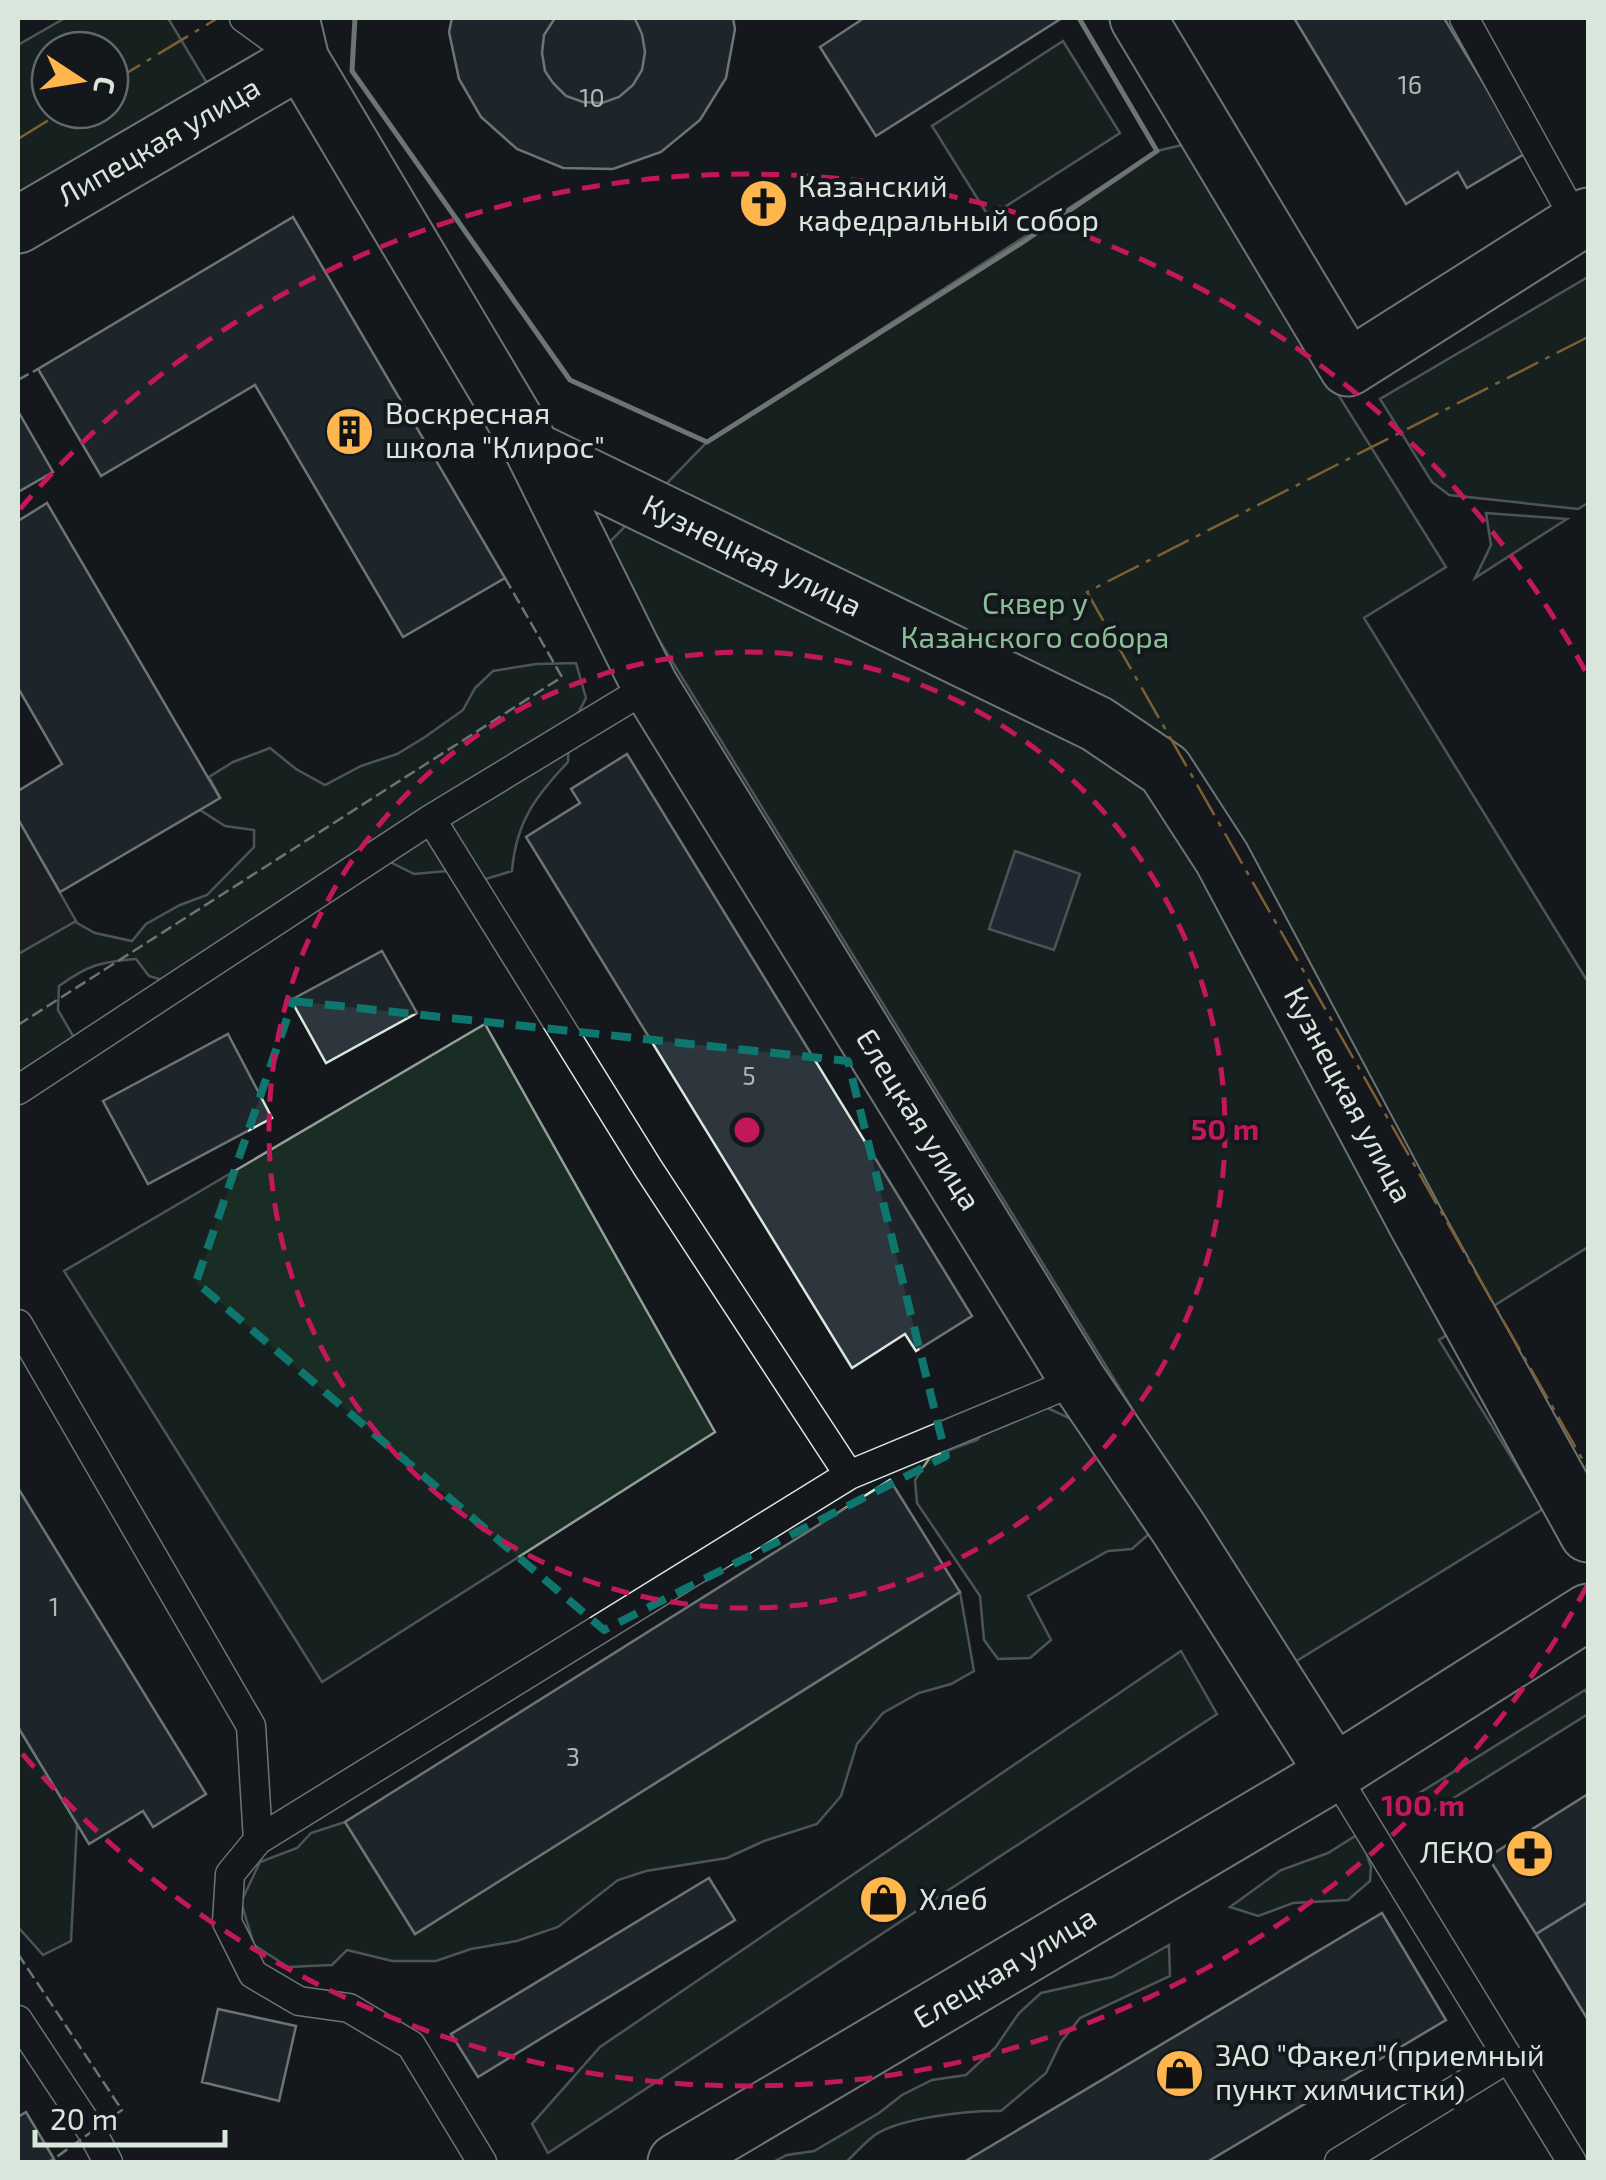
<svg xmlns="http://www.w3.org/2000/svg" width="1606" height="2180" font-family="'Exo 2',sans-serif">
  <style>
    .green { fill: #1a2d24; stroke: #939e99; stroke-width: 2.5; fill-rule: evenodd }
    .parking { fill: #24282b; stroke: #939e99; stroke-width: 2.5 }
    .water { fill: #2f3f4d; stroke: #939e99; stroke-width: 2.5 }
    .building { fill: #2c363c; stroke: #d8e6dc; stroke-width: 2.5 }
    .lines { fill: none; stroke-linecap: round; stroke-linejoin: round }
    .lane-casing { stroke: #d8e6dc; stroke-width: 31 }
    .street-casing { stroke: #d8e6dc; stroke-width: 59 }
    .primary-casing { stroke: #d8e6dc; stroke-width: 59 }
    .lane { stroke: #14181c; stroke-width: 28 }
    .street { stroke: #14181c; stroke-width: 55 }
    .primary { stroke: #14181c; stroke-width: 55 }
    .fence { stroke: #d8e6dc; stroke-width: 2.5; stroke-dasharray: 12 5; stroke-linecap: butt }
    .wall { stroke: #d8e6dc; stroke-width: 5 }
    .power { stroke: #ffb74d; stroke-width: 2.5; stroke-dasharray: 35 8 5 8; stroke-linecap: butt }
    .marked { fill: none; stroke: #0f766e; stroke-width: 8; stroke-dasharray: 20 12; stroke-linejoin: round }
    .ring { fill: none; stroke: #c2185b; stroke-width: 5; stroke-dasharray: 18 12 }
    .labels { text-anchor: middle; stroke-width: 8; stroke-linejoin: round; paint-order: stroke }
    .number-label { font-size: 25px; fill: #adbab4 }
    .street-label { font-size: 30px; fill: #d8e6dc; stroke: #14181c }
    .poi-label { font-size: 30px; fill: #d8e6dc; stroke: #14181c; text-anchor: start }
    .park-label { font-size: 30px; fill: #8ac095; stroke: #14181c }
    .centre { fill: #c2185b; stroke: #14181c; stroke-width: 5 }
    .ring-label { font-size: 30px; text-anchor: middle; font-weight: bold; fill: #c2185b; stroke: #14181c; stroke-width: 8; stroke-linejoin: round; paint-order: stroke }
  </style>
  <rect width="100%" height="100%" fill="#14181c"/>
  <path class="green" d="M65,18H168L207,83L18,195V45ZM50,50H110V110H50Z
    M1063,41L1120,133L989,217L932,126Z
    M1182,145L1446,567L1364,618L1588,982V1247L1439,1340L1543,1509L1290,1665L603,549L707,442L1157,151Z
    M1588,277V503L1578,509L1449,495L1432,482L1380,399Z
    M1486,513L1567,519L1475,578L1491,545Z
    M576,663L586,698L569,731L568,762C535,797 516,822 512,871L486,879L447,871L414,874L372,853L165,981L149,976L136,959C100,962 88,965 59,986L58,1010L76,1041L18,1076V953L61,914L95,933L132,941L146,924L180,905L207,895L254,847V830L225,826L200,810L220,797L209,777L233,762L270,748L296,769L325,785L361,766L397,754L425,737L463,710L475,688L493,671L536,664Z
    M485,1024L715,1432L322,1682L64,1271Z
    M1028,1399L1080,1423L1150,1533L1132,1549L1108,1551L1028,1596L1051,1640L1030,1658L998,1659L984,1640L980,1596L917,1503L915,1480L930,1457L977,1440L996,1418Z
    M960,1592L974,1671L951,1684L919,1693L883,1713L857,1744L841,1796L817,1824L764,1841L727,1858L646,1871L618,1880L558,1927L517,1941L471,1949L436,1961H392L347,1950L332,1965L288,1967L254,1945L241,1902L260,1862L297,1848L311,1833L345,1822L415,1934Z
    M1181,1651L1217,1714L548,2153L532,2124L600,2047Z
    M1585,1690L1588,1695V1714L1425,1816L1413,1797Z
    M18,1727L77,1824L71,1941L43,1955L18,1927Z
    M1360,1833L1371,1867L1370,1881L1348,1900L1293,1903L1258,1916L1230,1907L1281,1870L1328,1853Z
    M1169,1945L1170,1976L1080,2018L1061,2042L1046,2073L1001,2111C971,2110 899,2118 875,2135C865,2142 855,2154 846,2162H773L787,2155L814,2151L879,2113L902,2095L932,2080L966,2075L995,2048L1019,2013L1041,1993L1112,1977Z"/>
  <path class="parking" d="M18,819L76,921L18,954Z"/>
  <path class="water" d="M1015,851L1080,874L1054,950L989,929Z"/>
  <path class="building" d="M452,18H733L735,29L726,78L700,120L661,152L613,169L563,168L517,149L481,117L459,79L449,32Z
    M555,18L635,19L642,34L645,52L642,70L633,85L619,97L602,103L583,102L566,96L553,83L545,71L542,53L544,35Z
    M859,18H1062L876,136L820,47L861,20Z
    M1294,18H1444L1526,153L1467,188L1458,172L1406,204Z
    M293,217L505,578L403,637L255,385L101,476L38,369Z
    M18,411L53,472L18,492Z
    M47,503L220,798L60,892L18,819V791L62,764L18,688V521Z
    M627,754L972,1316L916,1351L905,1334L852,1368L526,837L580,803L571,789Z
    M382,951L417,1013L326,1063L291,1000Z
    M228,1034L272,1118L148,1184L103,1101Z
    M890,1480L960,1592L415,1934L345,1822Z
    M18,1488L206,1794L153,1827L143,1811L89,1844L18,1727Z
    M1588,1794V1902L1536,1934L1488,1857Z
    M709,1878L735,1920L478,2077L451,2034Z
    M1588,1902V2020L1536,1934Z
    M1382,1913L1446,2020L1207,2162H964Z
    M218,2009L296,2026L279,2101L202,2082Z
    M26,2112L54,2159L48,2162H18V2117Z"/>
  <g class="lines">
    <defs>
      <path id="lane" d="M244,18L295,55
        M1464,18L1577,223
        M431,819L648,1168L849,1475
        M18,1090L431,819L650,686
        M18,1324L251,1726L258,1840
        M1334,1773L1572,2162
        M18,2020L92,2132L108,2162
        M482,2162L411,2045L349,2008L299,2001L253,1974L227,1922L230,1874L258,1840L849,1475L1078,1380
        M1339,2162L1508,2058"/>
      <path id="street" d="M291,18L301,60L533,450L1097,724L1165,770L1222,858L1417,1224L1588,1534
        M1138,18L1348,368L1588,216
        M18,225L301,60
        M533,450L650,686L1078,1380L1179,1529L1334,1773"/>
      <path id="primary" d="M676,2162L1334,1773L1588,1612"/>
    </defs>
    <use href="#lane" class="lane-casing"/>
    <use href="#street" class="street-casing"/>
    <use href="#primary" class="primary-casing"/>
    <use href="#lane" class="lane"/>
    <use href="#street" class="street"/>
    <use href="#primary" class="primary"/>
    <path class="fence" d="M18,380L38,369
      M18,1025L562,677L505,578
      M18,1954L122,2110L51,2161"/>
    <path class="wall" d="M355,18L352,71L570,380L707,442L1023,242L1157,151L1079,18"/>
    <path class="power" d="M110,83L218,18
      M18,139L65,110
      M1588,337L1087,592L1588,1469"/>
  </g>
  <path d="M0 0H1606V2180H0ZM293,1001L848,1061L946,1456L604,1630L196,1282Z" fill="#14181c" fill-opacity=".55" fill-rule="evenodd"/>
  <path class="marked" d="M293,1001L848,1061L946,1456L604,1630L196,1282Z"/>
  <g class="ring">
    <circle cx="747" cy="1130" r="478"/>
    <path d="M1587 1586A956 956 0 0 1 20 1751M20 509A956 956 0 0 1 1587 674"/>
  </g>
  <defs>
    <symbol id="church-disc" viewBox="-11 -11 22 22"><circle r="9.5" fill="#ffb74d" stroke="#14181c"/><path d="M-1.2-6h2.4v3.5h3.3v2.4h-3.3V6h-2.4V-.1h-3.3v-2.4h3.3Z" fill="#111"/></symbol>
    <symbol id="building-disc" viewBox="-11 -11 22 22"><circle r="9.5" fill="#ffb74d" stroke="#14181c"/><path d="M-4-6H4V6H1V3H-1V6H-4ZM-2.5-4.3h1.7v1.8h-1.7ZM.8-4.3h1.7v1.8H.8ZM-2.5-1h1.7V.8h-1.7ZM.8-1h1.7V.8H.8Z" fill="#111"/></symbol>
    <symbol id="pharmacy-disc" viewBox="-11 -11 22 22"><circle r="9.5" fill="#ffb74d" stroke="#14181c"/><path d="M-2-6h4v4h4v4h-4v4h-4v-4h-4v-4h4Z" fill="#111"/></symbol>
    <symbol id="shop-disc" viewBox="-11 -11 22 22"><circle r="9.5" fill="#ffb74d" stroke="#14181c"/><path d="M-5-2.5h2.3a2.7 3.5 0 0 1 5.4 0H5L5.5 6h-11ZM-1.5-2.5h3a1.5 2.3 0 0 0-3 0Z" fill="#111"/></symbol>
  </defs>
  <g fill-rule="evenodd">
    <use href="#church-disc" x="736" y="176" width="55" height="55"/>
    <use href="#building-disc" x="322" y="404" width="55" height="55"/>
    <use href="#pharmacy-disc" x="1502" y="1826" width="55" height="55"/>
    <use href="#shop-disc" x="856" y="1872" width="55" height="55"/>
    <use href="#shop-disc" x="1152" y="2046" width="55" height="55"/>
  </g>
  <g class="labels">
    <g class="number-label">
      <text x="1410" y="94">16</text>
      <text x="592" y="107">10</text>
      <text x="749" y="1085">5</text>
      <text x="54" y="1616">1</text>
      <text x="573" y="1766">3</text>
    </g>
    <g class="street-label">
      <text transform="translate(159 142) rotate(-30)" y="10">Липецкая улица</text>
      <text transform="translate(752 556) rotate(26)" y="10">Кузнецкая улица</text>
      <text transform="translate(1348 1095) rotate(62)" y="10">Кузнецкая улица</text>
      <text transform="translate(918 1120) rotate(58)" y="10">Елецкая улица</text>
      <text transform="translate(1005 1968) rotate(-31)" y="10">Елецкая улица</text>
    </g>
    <g class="poi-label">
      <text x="798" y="197">Казанский<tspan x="798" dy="34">кафедральный собор</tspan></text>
      <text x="385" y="424">Воскресная<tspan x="385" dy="34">школа "Клирос"</tspan></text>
      <text x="1494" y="1863" text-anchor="end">ЛЕКО</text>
      <text x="919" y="1910">Хлеб</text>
      <text x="1215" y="2066">ЗАО "Факел"(приемный<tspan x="1215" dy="34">пункт химчистки)</tspan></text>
    </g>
    <g class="park-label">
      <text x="1035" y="614">Сквер у<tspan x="1035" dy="34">Казанского собора</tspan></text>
    </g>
  </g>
  <circle cx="747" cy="1130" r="15" class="centre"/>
  <g class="ring-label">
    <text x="1225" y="1140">50 m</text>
    <text x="1423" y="1816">100 m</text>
  </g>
  <rect width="1606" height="2180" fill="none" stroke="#d8e6dc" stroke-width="40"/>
  <g transform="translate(80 80) rotate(102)"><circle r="48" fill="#14181c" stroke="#626a69" stroke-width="2.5"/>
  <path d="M0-8L18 38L0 25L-18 38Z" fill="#ffb74d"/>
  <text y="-15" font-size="28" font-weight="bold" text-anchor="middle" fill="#d8e6dc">С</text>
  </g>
  <path d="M35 2130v15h190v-15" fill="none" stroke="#d8e6dc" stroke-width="5"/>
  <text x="50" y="2130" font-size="30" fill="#d8e6dc" stroke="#14181c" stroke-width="8" paint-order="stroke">20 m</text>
</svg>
